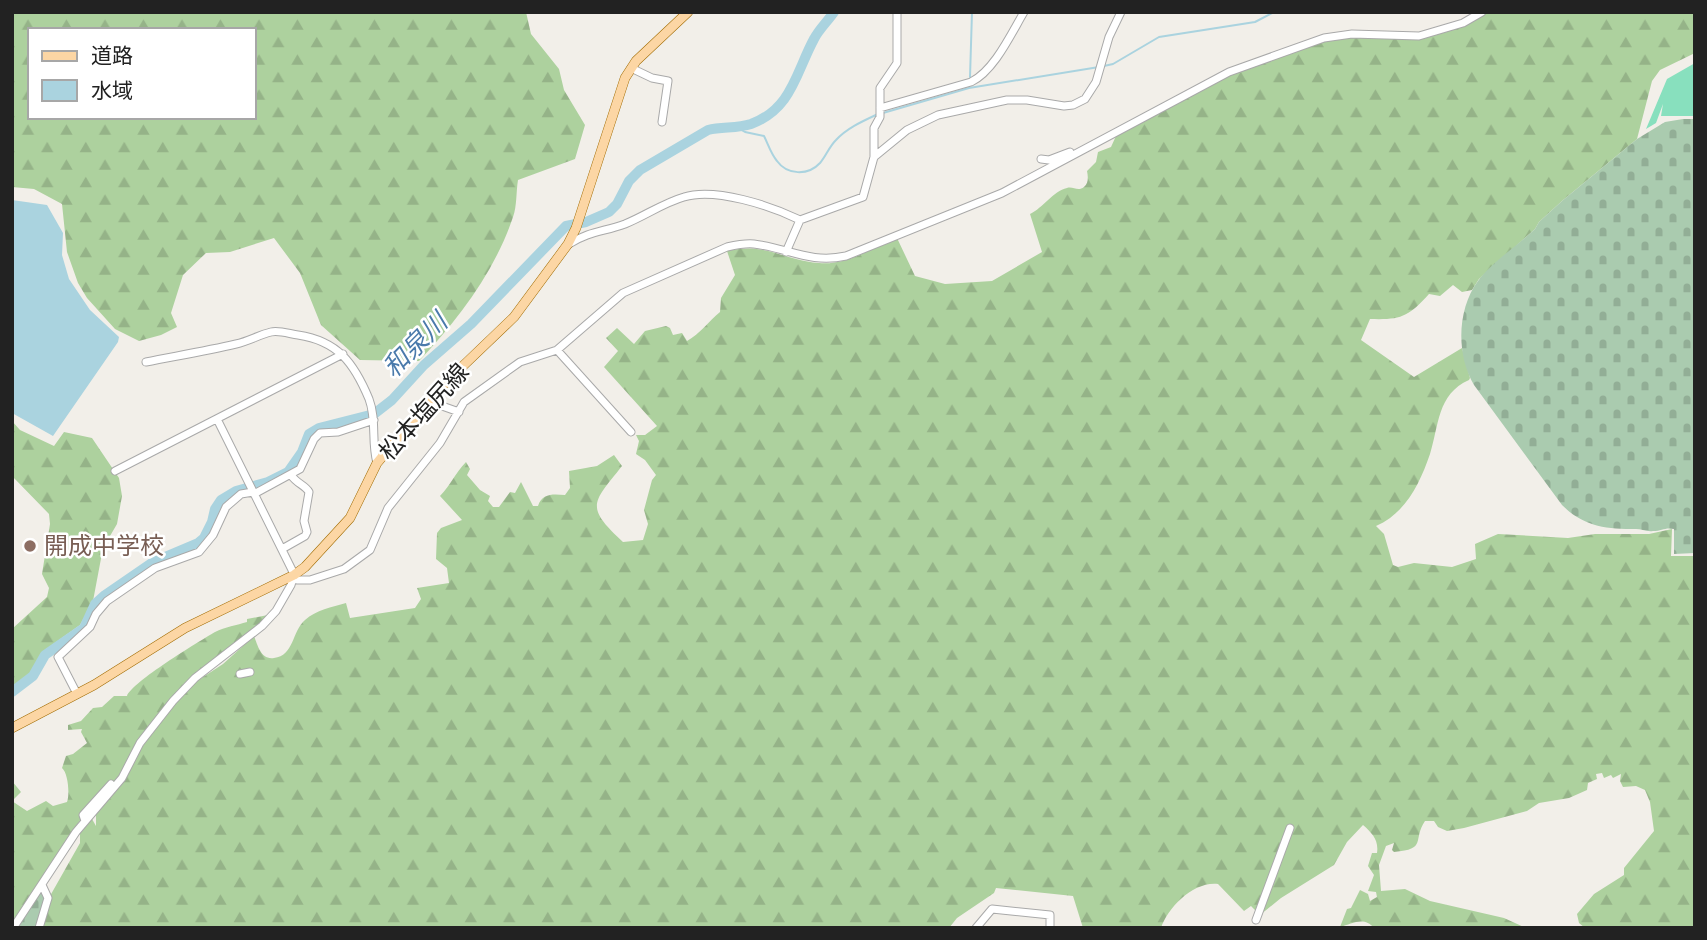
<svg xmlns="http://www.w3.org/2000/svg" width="1707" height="940" font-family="Rubik,'Noto Sans JP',sans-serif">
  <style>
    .forest { fill: url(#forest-firs); fill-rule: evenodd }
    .cemetery { fill: url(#cemetery-stones) }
    .pitch { fill: #88e0be }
    .water { fill: #aad3df }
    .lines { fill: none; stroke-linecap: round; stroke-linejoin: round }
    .stream { stroke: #aad3df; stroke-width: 2 }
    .river { stroke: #aad3df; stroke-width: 10 }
    .minor-casing { stroke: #a9a9a9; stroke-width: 9 }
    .major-casing { stroke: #a06b00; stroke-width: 10 }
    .minor { stroke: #fff; stroke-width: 7 }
    .major { stroke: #fcd6a4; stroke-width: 9 }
    .education-dot { fill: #8d6e63; stroke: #fff; stroke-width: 2.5 }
    .labels { text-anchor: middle; stroke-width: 5; stroke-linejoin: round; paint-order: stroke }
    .street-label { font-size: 24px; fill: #222; stroke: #fff }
    .education-label { font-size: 24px; fill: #785e54; stroke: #fff; text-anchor: start }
    .water-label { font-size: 26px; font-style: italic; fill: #4a7aab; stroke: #fff }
  </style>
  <defs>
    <pattern id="forest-firs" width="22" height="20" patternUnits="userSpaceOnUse" patternTransform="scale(1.75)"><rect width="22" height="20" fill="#add19e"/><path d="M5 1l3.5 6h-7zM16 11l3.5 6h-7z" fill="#95b388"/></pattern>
    <pattern id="cemetery-stones" width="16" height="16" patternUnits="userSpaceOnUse" patternTransform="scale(1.75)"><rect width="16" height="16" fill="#aacbaf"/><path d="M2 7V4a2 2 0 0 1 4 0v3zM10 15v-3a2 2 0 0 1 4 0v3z" fill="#92ae96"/></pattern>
  </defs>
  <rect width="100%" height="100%" fill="#f2efe9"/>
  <path class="forest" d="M12,12H526L531,34L559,69L564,90L585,125L575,159L518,180C516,192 517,206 513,217C495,271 458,320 419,361L360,360L321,325L300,273L274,238L230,252L206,253L183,275L171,313L177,327L161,335L139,341L115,329L87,298L78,283L67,252L62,204L34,189L12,187ZM30,30H254V117H30Z
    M1488,12H1695V53L1660,70L1652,81L1637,139L1562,201L1539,222L1535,229L1479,279L1472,290L1462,292L1453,285L1440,296L1429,294C1408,317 1401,320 1370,319L1361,340L1414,377L1462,348L1470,378L1469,380C1437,394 1439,426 1430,454C1420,483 1406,513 1376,526L1384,534L1393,565L1398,567L1414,563L1452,567L1476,559L1475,544L1498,534L1568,538L1595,534H1649L1672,529L1671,556H1695V928H1585L1579,923L1577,914L1594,894L1624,875V868L1654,831L1650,802L1645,790L1636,786L1623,787L1620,781L1621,774L1613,778L1611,775L1604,778L1602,773L1596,774L1597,779L1588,783L1587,790L1569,798L1539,803L1527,811L1464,828L1447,831L1438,827L1434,821H1425C1412,840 1428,849 1394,852L1392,850L1394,843L1386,846L1379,865L1381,891L1405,889L1430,901L1504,918L1526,928H1374C1364,916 1352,924 1340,927L1347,909L1351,908L1360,890L1368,894L1370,901L1377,897L1376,892L1368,891L1374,875L1368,866L1372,853H1377C1379,840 1372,833 1363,825L1347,842L1334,865L1281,898L1260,915L1251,906L1244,911L1218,884C1194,881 1168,907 1161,928H1083L1073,896L996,888L994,893L957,918L949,928H40L50,896L80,843V831L92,819L96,826V811L173,704L194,683L223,664L254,636C258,646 261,660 274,658C294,656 292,631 305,620C316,610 332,607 346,603L350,618L415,608L421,599L417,588L449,583L447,568L436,559L437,533L441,528L462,520L440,496C451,485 455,473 466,462L470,469L467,475L480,490L490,496L488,501L493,507H499L510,492L515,493L521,482L533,506H538C542,493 553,494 565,495L570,488L569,471L597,466L614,455L622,466C593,503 584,506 623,542L643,540L648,524L644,510L652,480L656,475L645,460L636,454L639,441L636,435H645L657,426L604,367L618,351L606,338L617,328L634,344L645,331L666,326L670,328L673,335L682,333L687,341C700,334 709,321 720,312L721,298L735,275L727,251C768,242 781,260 819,263C845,266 873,248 897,238L915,276L945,284L992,281L1042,252L1030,214C1043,208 1053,191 1067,188C1073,186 1078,192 1084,187C1089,183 1088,176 1087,171L1096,162L1098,152L1111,147L1116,136L1232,74L1306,46L1346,37L1423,39L1465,25Z
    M12,421L20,430L54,446L64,432L92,438L119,478L122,496L117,524L103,548L93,601L80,625L45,650L30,675L23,682L12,686V629L47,597L49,588L42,574L50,524L49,514L12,476Z
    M273,614L190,679L121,775L81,819L12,925V781L21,792L12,801L27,811L46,801L53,806L67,802C70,794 68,773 62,768L66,756L73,754L87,743L81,732L82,729L68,730V725L81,721L93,708L102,707L114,696H127C132,682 198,642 215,632C225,627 237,625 247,622V619Z"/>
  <path class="cemetery" d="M1683,119H1695V553L1674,554V529C1665,527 1662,531 1653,531C1647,532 1641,529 1636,529C1606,529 1584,527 1562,505L1474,385C1456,355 1457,309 1478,281C1492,262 1518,245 1535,229L1539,222L1562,201L1637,139L1665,122Z
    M40,891H43L46,897L38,928H16Z"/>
  <path class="pitch" d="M1695,63V116H1661L1663,104L1656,123L1646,129L1667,79Z"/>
  <path class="water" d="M12,200L47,205L63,233L62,255L69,279L90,310L119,337L118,342L53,436L12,413Z"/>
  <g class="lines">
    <path class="stream" d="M1104,66L1113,64L1159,37L1255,22L1274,12
      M970,77L972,12
      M969,88L1099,67
      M883,113L969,88
      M738,128L745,132L764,136C768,144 771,154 777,161C787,175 808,176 820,163C826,156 829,147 836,140C847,128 863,121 878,114"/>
    <path class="river" d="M12,692L33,676L45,655L84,628L95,604L105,595L153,562L198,543L204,538L212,522L215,509L221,500L236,491L268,482L288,472L302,452L309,434L319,428L374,414L392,400L424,365L471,324L566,226L586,222L609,212L617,204L629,181L640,170L708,130C722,126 736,129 751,124C792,109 796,72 814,39C819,29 828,21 834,12"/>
    <defs>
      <path id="minor" d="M897,12V63L880,88V117L874,128V157L907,130L938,115L1007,100H1027L1064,106L1073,105L1085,99L1096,82L1109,37L1121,12
        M631,68L652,78L668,81L662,122
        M880,108L971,82C994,71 1011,34 1024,12
        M1041,159L1049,160L1070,152
        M569,244C590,231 603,232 625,224C645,216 663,203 684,197C715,187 771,206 800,220
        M786,252L800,220L863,197L874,157
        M557,350L631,432
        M146,362C176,356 206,351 236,344C249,341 259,335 271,332C279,330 290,334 298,335C338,341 354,363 369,399C377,420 371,442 377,463
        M428,401L459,412
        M217,419L297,580H310L344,569L370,550L388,508L440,443L464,402L520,362L557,350L623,293L727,247C736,245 745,243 754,244C788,248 810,264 846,256L1002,193L1229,72L1324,38L1352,34L1419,36L1463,23L1482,12
        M115,471L343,354
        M254,494L300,469L314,439L320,433L338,432L374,420
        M282,549L305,536L307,532L304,521L309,492C305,485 297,484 291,475
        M240,674L250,672
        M75,690L58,657L90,627L96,614L107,601L155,568L199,552L213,535L226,507L241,494L253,492
        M85,821L83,815L111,784
        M1256,920L1290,828
        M13,928L76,832L122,778L140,743L173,701L195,678L262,626L276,611L291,585L294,575
        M39,928L48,898L42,885
        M976,928L992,909L1050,915V928"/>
      <path id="major" d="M12,728L94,685L185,628L294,575L305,567L350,518L377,463L443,385L514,317L568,244L576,228L625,78L636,61L688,12"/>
    </defs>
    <use href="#minor" class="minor-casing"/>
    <use href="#major" class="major-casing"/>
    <use href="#minor" class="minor"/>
    <use href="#major" class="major"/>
  </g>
  <circle class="education-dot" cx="30" cy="546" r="7"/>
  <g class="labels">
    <g class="street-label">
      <text transform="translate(424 412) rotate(-48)" y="8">松本塩尻線</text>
    </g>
    <g class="education-label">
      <text x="44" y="554">開成中学校</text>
    </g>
    <g class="water-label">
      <text transform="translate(415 345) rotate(-45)" y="9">和泉川</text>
    </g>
  </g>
  <rect width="1707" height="940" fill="none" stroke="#222222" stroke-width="28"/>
  <rect x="28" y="28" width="228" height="91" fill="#ffffff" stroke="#a7a7a7" stroke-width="2"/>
  <rect x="42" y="51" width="35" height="10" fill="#fcd6a4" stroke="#a7a7a7" stroke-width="2"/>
  <text x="91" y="63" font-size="21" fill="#222222">道路</text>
  <rect x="42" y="80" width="35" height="21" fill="#aad3df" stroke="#a7a7a7" stroke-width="2"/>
  <text x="91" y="98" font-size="21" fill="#222222">水域</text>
</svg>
